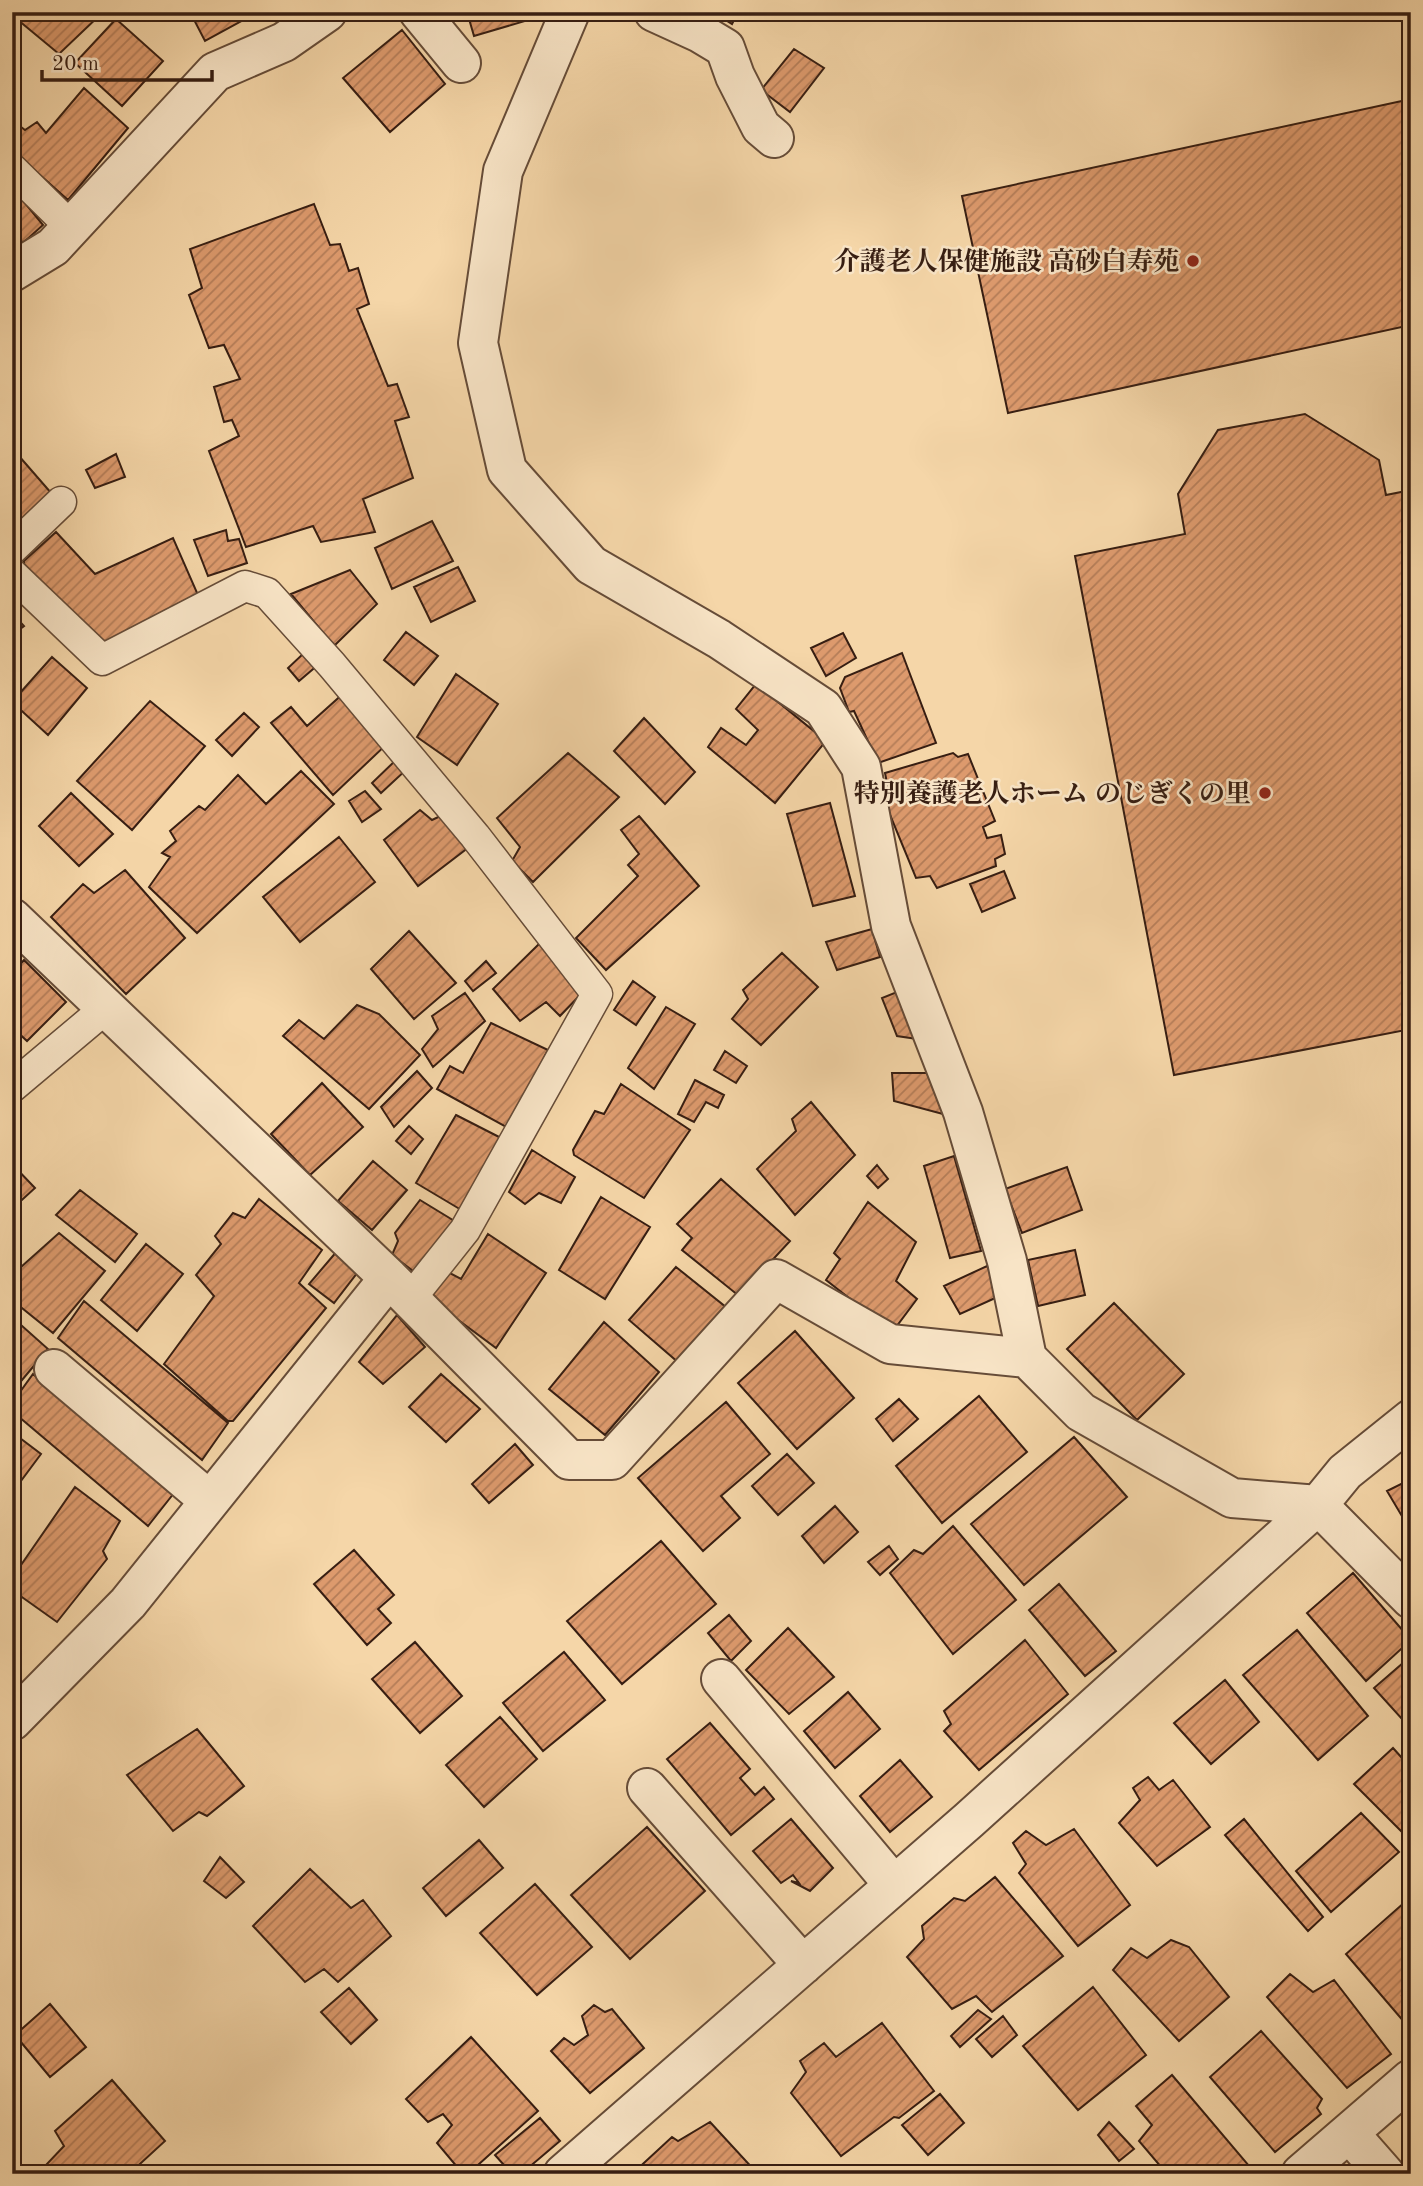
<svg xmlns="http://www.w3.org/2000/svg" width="1423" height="2186" font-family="'Old Standard TT','Noto Serif JP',serif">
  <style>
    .building { fill: url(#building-hatch); stroke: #371e12; stroke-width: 2 }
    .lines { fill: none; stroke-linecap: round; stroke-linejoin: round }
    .lane-casing { stroke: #664c38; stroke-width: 33 }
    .street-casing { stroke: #664c38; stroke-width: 42 }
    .lane { stroke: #f8e4c6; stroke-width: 30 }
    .street { stroke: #f8e4c6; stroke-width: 38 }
    .poi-dot { fill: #8f2418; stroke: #f8e4c6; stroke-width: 2.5 }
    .labels { text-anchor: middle; stroke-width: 5; stroke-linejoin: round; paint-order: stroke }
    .poi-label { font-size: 26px; font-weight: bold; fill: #371e12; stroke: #f8e4c6; text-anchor: end }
  </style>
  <defs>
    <pattern id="building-hatch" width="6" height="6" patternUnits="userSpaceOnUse" patternTransform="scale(1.75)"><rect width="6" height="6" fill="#dd9a6d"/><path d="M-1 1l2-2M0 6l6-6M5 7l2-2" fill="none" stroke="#b47d58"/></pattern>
  </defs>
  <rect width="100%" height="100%" fill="#f5d6a8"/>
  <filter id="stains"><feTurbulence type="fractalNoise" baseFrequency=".00286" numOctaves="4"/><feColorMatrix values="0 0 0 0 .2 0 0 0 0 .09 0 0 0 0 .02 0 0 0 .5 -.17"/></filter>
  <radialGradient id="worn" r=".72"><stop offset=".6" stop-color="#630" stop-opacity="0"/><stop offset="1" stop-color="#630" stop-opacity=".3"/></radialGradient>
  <path class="building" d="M12,12H102V13L59,54L12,15Z
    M190,12H258L205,41Z
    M467,12H545V15L474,36Z
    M713,12H738L732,24Z
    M116,19L163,61L122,106L75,63Z
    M402,30L445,84L390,132L343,78Z
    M794,49L824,68L790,112L761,90Z
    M84,88L128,128L68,200L12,150V120L25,130L37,122L46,133Z
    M1411,99V325L1008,413L962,196Z
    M12,187L43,225L23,243L12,231Z
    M314,204L330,245L340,244L349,271L358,268L369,304L357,309L388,386L397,384L409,417L395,421L413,478L363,499L375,532L321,542L313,526L246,547L209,451L239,436L232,420L224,422L214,387L240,379L224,345L209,348L189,295L202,288L190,249Z
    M1305,414L1379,460L1386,495L1411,490V1029L1174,1075L1075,556L1185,534L1178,494L1218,430Z
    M12,448L52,494L12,529Z
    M116,454L125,477L95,488L86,470Z
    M432,521L453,561L392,589L375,548Z
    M226,530L228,541L239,539L247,563L208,576L194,540Z
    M56,532L95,574L173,538L198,595L107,649L24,564V561Z
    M458,567L475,601L431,622L414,587Z
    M350,570L377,604L334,646L291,594Z
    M12,613L24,626L12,635Z
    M406,632L438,656L414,685L384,660Z
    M843,633L856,658L826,676L811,648Z
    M305,652L319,664L299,681L288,668Z
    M902,653L936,743L878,763L854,711L849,712L840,688L845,677Z
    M52,657L87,688L48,735L12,702Z
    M456,674L498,704L457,765L417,737Z
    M756,684L826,741L775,803L708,747L721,728L746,745L758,730L736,709Z
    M345,692L389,742L333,795L271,723L291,707L307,726Z
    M150,701L205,746L132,830L77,781Z
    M244,713L259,727L232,756L216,740Z
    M644,718L695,772L665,804L614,751Z
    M568,753L619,797L533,882L512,861L520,847L497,818Z
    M953,753L958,757L968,754L995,821L983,827L987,838L1001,835L1005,854L995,859L996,866L937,888L930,876L916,878L881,793L888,788L885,773Z
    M398,758L407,769L381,793L372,783Z
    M301,771L334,804L197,933L149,887L170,857L162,853L176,841L170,831L199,806L205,810L238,775L266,804Z
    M365,791L381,809L362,822L349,801Z
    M71,793L113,834L79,866L39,826Z
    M830,803L855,896L813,906L787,814Z
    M420,810L432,820L451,811L473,844L418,886L384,840Z
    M639,816L699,886L606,970L576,938L638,876L628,865L639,854L621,830Z
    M339,837L375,882L300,942L263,897Z
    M125,870L185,938L126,994L51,917L83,884L94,893Z
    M1004,871L1015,898L982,912L970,884Z
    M872,929L880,957L837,970L826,942Z
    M409,931L456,983L414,1019L371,969Z
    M541,942L584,991L560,1016L546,1002L520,1021L493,989Z
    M782,953L818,987L761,1045L732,1019L748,999L743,990Z
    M24,960L66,1002L27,1041L12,1027V973Z
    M486,961L496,973L473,991L465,981Z
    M633,981L655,997L636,1025L614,1010Z
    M897,992L917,1039L897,1036L882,998Z
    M465,993L485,1021L433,1067L422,1049L438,1029L432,1016Z
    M357,1005L379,1014L420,1055L369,1109L283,1036L299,1020L324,1039Z
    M666,1007L695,1024L654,1089L628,1068Z
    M491,1023L548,1050L508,1128L437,1089L450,1066L463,1073Z
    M725,1051L747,1066L736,1083L714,1070Z
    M417,1071L432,1088L394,1127L381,1107Z
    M892,1073H927L943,1114L894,1101Z
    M695,1080L724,1095L718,1108L706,1102L694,1122L678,1114Z
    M322,1083L363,1127L310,1175L271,1134Z
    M621,1084L690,1130L644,1198L574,1155L573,1150L595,1111L604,1114Z
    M811,1102L855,1155L795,1215L757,1169L796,1131L792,1119Z
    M456,1115L505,1140L463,1211L416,1183Z
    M409,1126L423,1139L411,1154L396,1141Z
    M532,1150L575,1177L561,1203L539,1193L525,1204L509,1192Z
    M954,1156L981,1251L950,1258L924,1166Z
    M373,1161L407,1190L372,1230L338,1201Z
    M12,1164L35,1188L12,1209Z
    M877,1165L888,1179L878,1188L867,1176Z
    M1067,1167L1082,1210L1022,1233L1005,1189Z
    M721,1179L790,1241L739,1296L682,1250L692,1238L677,1224Z
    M80,1190L137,1234L115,1262L56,1215Z
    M601,1197L650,1227L605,1299L559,1270Z
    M259,1199L322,1250L299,1283L326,1308L233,1421H228L164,1364L214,1296L196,1275L221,1244L215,1236L233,1213L245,1218Z
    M420,1200L456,1222L417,1274L392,1255L398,1241L395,1233Z
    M868,1202L916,1242L896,1281L917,1299L896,1327L881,1323L826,1280L840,1259L834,1253Z
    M59,1233L105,1271L53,1333L12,1300V1261L21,1267Z
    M488,1234L546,1273L496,1348L430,1299L446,1271L461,1279Z
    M146,1244L183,1274L137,1331L101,1300Z
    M338,1250L361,1268L334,1303L309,1284Z
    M1075,1250L1085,1295L1038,1306L1028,1260Z
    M987,1266L1002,1295L960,1314L944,1286Z
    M676,1267L727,1308L679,1363L629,1320Z
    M84,1301L228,1423L202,1460L58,1338Z
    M1114,1303L1184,1374L1137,1420L1067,1349Z
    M397,1315L425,1347L383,1384L359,1362Z
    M12,1317L48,1349L12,1392Z
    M604,1322L659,1372L605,1435L549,1389Z
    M795,1331L854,1398L797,1449L738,1383Z
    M33,1374L174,1493L148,1526L12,1411V1403Z
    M441,1374L480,1409L446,1442L409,1407Z
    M979,1396L1027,1452L942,1523L896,1466Z
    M899,1399L918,1419L893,1441L876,1419Z
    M726,1402L770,1454L721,1496L740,1518L703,1551L638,1478Z
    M12,1432L41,1454L12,1493Z
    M1074,1437L1127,1497L1024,1585L971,1524Z
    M515,1444L533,1465L489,1503L472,1484Z
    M787,1454L814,1483L778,1515L752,1486Z
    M1411,1479V1520L1406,1523L1387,1491Z
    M75,1487L120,1521L103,1551L107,1559L57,1622L12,1590V1578Z
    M835,1506L858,1532L824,1563L802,1536Z
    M953,1526L1016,1600L953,1654L890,1573L914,1550L923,1554Z
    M661,1541L716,1604L622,1684L567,1621Z
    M889,1546L898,1559L880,1575L868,1562Z
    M354,1550L394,1595L378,1609L391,1623L367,1645L314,1584Z
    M1353,1573L1411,1640L1366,1681L1307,1613Z
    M1059,1584L1116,1651L1085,1676L1029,1610Z
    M729,1615L751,1641L731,1661L708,1633Z
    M788,1628L834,1677L789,1714L746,1670Z
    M1297,1630L1368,1716L1318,1760L1243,1675Z
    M1025,1640L1068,1694L979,1770L944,1731L951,1724L944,1711Z
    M415,1642L462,1696L420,1733L372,1679Z
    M564,1652L605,1700L543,1751L503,1703Z
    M1411,1656V1729L1374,1688Z
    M1225,1680L1259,1722L1211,1764L1174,1723Z
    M848,1692L880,1729L835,1768L804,1731Z
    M500,1717L537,1759L484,1807L446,1765Z
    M710,1723L750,1769L740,1778L755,1795L764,1787L774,1799L731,1835L667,1759Z
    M197,1729L244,1786L207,1816L199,1812L173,1831L127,1775Z
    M1393,1748L1411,1768V1841L1354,1784Z
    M900,1760L932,1797L890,1832L860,1796Z
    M1148,1777L1159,1790L1173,1780L1210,1827L1157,1866L1119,1823L1140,1800L1133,1788Z
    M1361,1813L1399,1852L1331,1912L1296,1871Z
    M791,1819L833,1868L810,1891L791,1881L799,1883L793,1875L781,1883L753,1851Z
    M1244,1819L1323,1917L1308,1931L1225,1835Z
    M647,1827L705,1891L630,1959L571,1895Z
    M1074,1829L1130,1905L1078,1946L1019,1873L1026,1864L1013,1843L1026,1831L1046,1845Z
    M479,1840L503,1868L446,1916L423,1888Z
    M220,1857L244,1882L226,1898L204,1881Z
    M310,1869L351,1908L363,1900L391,1936L338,1982L324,1969L305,1982L253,1926Z
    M995,1877L1063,1956L992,2012L976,1996L952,2009L907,1957L924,1939L922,1926L954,1898L965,1901Z
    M535,1884L592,1947L537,1995L480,1933Z
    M1406,1901L1411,1906V1990L1402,1996L1411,2008V2030L1346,1954Z
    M1171,1940L1189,1947L1229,1997L1179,2041L1113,1970L1131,1948L1147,1958Z
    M1290,1974L1313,1992L1334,1980L1391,2054L1347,2088L1267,1997Z
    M1093,1987L1146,2055L1078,2110L1023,2046Z
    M349,1988L377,2020L351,2044L321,2012Z
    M50,2004L86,2047L50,2077L15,2035Z
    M594,2005L605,2012L612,2009L644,2048L590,2093L551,2051L564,2038L574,2045L588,2035L582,2016Z
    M978,2010L991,2019L960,2047L951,2036Z
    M1003,2016L1017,2035L992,2057L976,2039Z
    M882,2023L934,2091L899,2118L894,2117L841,2156L791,2093L806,2072L800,2061L824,2043L836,2057Z
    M1261,2031L1322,2099L1317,2108L1321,2114L1275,2152L1210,2077Z
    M471,2037L538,2111L468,2174H463L437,2143L452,2125L443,2114L428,2122L406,2099Z
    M1172,2075L1250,2167L1241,2174H1167L1139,2141L1152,2125L1136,2106Z
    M112,2080L165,2141L129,2174H51L45,2166L64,2146L55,2131Z
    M940,2094L964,2123L928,2155L902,2125Z
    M540,2118L560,2141L521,2174H512L495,2155Z
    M710,2122L757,2173L632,2174L672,2137L678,2141Z
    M1109,2122L1134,2149L1119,2161L1098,2135Z"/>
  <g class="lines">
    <defs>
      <path id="lane" d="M12,169L71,227
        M12,549L61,502
        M12,574L102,660L245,586L267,593L332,665L475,836L597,994L465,1230L410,1299
        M12,1087L106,1008"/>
      <path id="street" d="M419,12L461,63
        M570,12L503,171L478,343L507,470L591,565L719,639L823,708L861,767L891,926L963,1112L1007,1261L1027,1358L1081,1412L1232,1498L1318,1505L1411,1599
        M654,12L700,33L725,48L735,76L761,127L774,138
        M12,272L53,247L215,72L284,42L327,12
        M12,918L389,1278L569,1460H612L776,1279L890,1344L1027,1358
        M54,1369L210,1501
        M721,1679L894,1885
        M12,1721L128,1603L389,1278
        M647,1788L803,1965
        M1349,2133L1385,2174
        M563,2174L969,1820L1318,1505L1345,1472L1411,1419
        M1301,2174L1411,2079"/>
    </defs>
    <use href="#lane" class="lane-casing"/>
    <use href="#street" class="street-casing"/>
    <use href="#lane" class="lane"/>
    <use href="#street" class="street"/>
  </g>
  <g class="poi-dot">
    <circle cx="1193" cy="261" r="7"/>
    <circle cx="1265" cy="793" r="7"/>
  </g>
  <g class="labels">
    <g class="poi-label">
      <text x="1179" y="270">介護老人保健施設 高砂白寿苑</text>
      <text x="1251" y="802">特別養護老人ホーム のじぎくの里</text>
    </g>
  </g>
  <rect width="1423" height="2186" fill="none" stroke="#f5d6a8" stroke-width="42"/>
  <rect x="14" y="14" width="1395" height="2158" fill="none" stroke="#371e12" stroke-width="3.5"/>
  <rect x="21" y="21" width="1381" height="2144" fill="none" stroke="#371e12" stroke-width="2"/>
  <path d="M42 70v10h170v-10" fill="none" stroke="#371e12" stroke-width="3.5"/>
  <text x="52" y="70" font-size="21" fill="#371e12" stroke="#f8e4c6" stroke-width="5" paint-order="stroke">20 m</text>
  <rect width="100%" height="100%" filter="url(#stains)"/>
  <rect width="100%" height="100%" fill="url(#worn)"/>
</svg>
